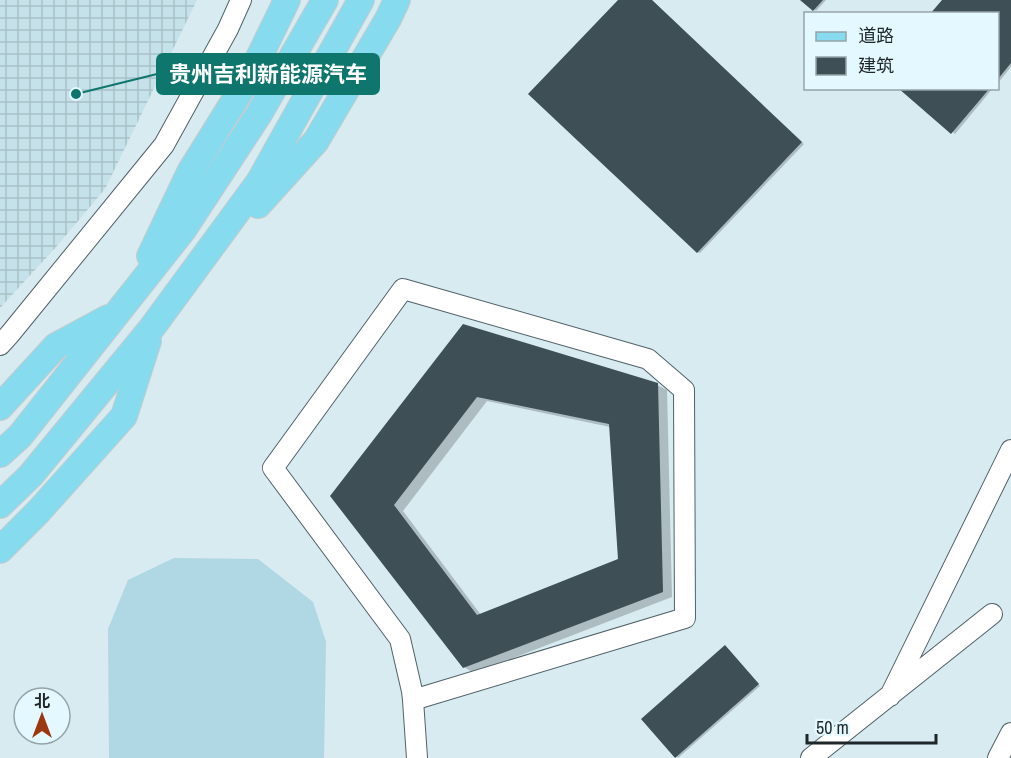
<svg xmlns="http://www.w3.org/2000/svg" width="1011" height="758" font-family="'Archivo Narrow','Noto Sans SC',sans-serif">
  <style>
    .industrial { fill: url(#industrial-grid) }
    .grass { fill: #afd7e4 }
    .shadow { fill: #0003; fill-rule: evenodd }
    .building { fill: #3e4f55; fill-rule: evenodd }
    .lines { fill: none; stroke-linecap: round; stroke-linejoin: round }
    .minor-casing { stroke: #506167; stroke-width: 22 }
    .major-casing { stroke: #c9cbcc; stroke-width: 28 }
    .minor { stroke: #fff; stroke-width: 20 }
    .major { stroke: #86dbef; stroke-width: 26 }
    .leader { fill: none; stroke: #0f766e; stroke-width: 2 }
    .callout-dot { fill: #0f766e; stroke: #e4f8ff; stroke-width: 2 }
    .callout { fill: #0f766e; stroke: #0f766e; stroke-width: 2 }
    .callout-label { font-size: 22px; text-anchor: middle; font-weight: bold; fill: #fff }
  </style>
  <defs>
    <pattern id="industrial-grid" width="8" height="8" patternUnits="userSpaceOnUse" patternTransform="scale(1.5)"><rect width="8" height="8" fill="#c5e1ea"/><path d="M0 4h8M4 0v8" fill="none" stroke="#a9c1c9"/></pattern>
  </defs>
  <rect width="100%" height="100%" fill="#d7ebf1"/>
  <path class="industrial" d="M0,0H197L105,189L57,246L0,308Z"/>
  <path class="grass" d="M174,558L258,559L313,602L326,642L324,758H109L108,629L128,580Z"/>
  <path class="shadow" d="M620,0H652L804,144L700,253L697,252Z
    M803,0H826L816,11Z
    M944,0H1011V67L998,83V14Z
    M900,88H993L955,134Z
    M464,326L657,385L667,390L672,597L474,673L464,667L332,496ZM487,401L610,427L619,560L481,615L403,511Z
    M727,648L760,686L678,758L676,756Z"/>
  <path class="building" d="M618,0H652L802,142L697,253L528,94Z
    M800,0H823L813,11Z
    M942,0H1011V63L998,79V14H930Z
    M898,88H990L951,134Z
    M463,324L658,383L663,592L463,668L330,496ZM477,397L609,424L618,559L477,615L394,505Z
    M725,645L759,684L675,758L641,719Z"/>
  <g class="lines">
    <defs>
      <path id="minor" d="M0,345L10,334L164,145L228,29L241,0
        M890,696L1011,450
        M413,700L685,618L684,390L648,359L403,289L273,468L400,639L412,691L413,700L417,758
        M811,758L992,614
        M998,758L1011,733"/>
      <path id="major" d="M258,205L316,141L388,19L397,0
        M150,256L190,172L251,74L287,0
        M0,407L56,346L108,318
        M0,454L20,436L183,230L259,114L325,0
        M0,505L31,475L151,329L259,182L361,0
        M0,550L38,512L124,416L148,341"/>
    </defs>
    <use href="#minor" class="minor-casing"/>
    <use href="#major" class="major-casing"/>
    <use href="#minor" class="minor"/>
    <use href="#major" class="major"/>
  </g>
  <path class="leader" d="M76 94L157 74"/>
  <circle class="callout-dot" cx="76" cy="94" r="6"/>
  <rect class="callout" x="157" y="54" width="222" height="40" rx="6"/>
  <g class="callout-label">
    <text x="268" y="82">贵州吉利新能源汽车</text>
  </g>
  <rect x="804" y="12" width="195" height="78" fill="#e4f8ff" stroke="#95a4a9" stroke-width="1.5"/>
  <rect x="816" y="32" width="30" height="9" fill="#86dbef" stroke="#95a4a9" stroke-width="1.5"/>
  <text x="858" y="42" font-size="18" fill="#1f2629">道路</text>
  <rect x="816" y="57" width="30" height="18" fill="#3e4f55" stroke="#95a4a9" stroke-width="1.5"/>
  <text x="858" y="72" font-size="18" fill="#1f2629">建筑</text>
  <g transform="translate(42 716)"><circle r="28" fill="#e4f8ff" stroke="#95a4a9" stroke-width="1.5"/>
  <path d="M0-4.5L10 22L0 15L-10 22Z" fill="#9d3710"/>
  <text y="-9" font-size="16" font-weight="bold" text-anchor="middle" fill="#1f2629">北</text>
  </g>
  <path d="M807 734v9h129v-9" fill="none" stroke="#1f2629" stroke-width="3"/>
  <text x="816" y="734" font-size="18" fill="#1f2629" stroke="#e4f8ff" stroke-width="4.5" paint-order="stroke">50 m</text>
</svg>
